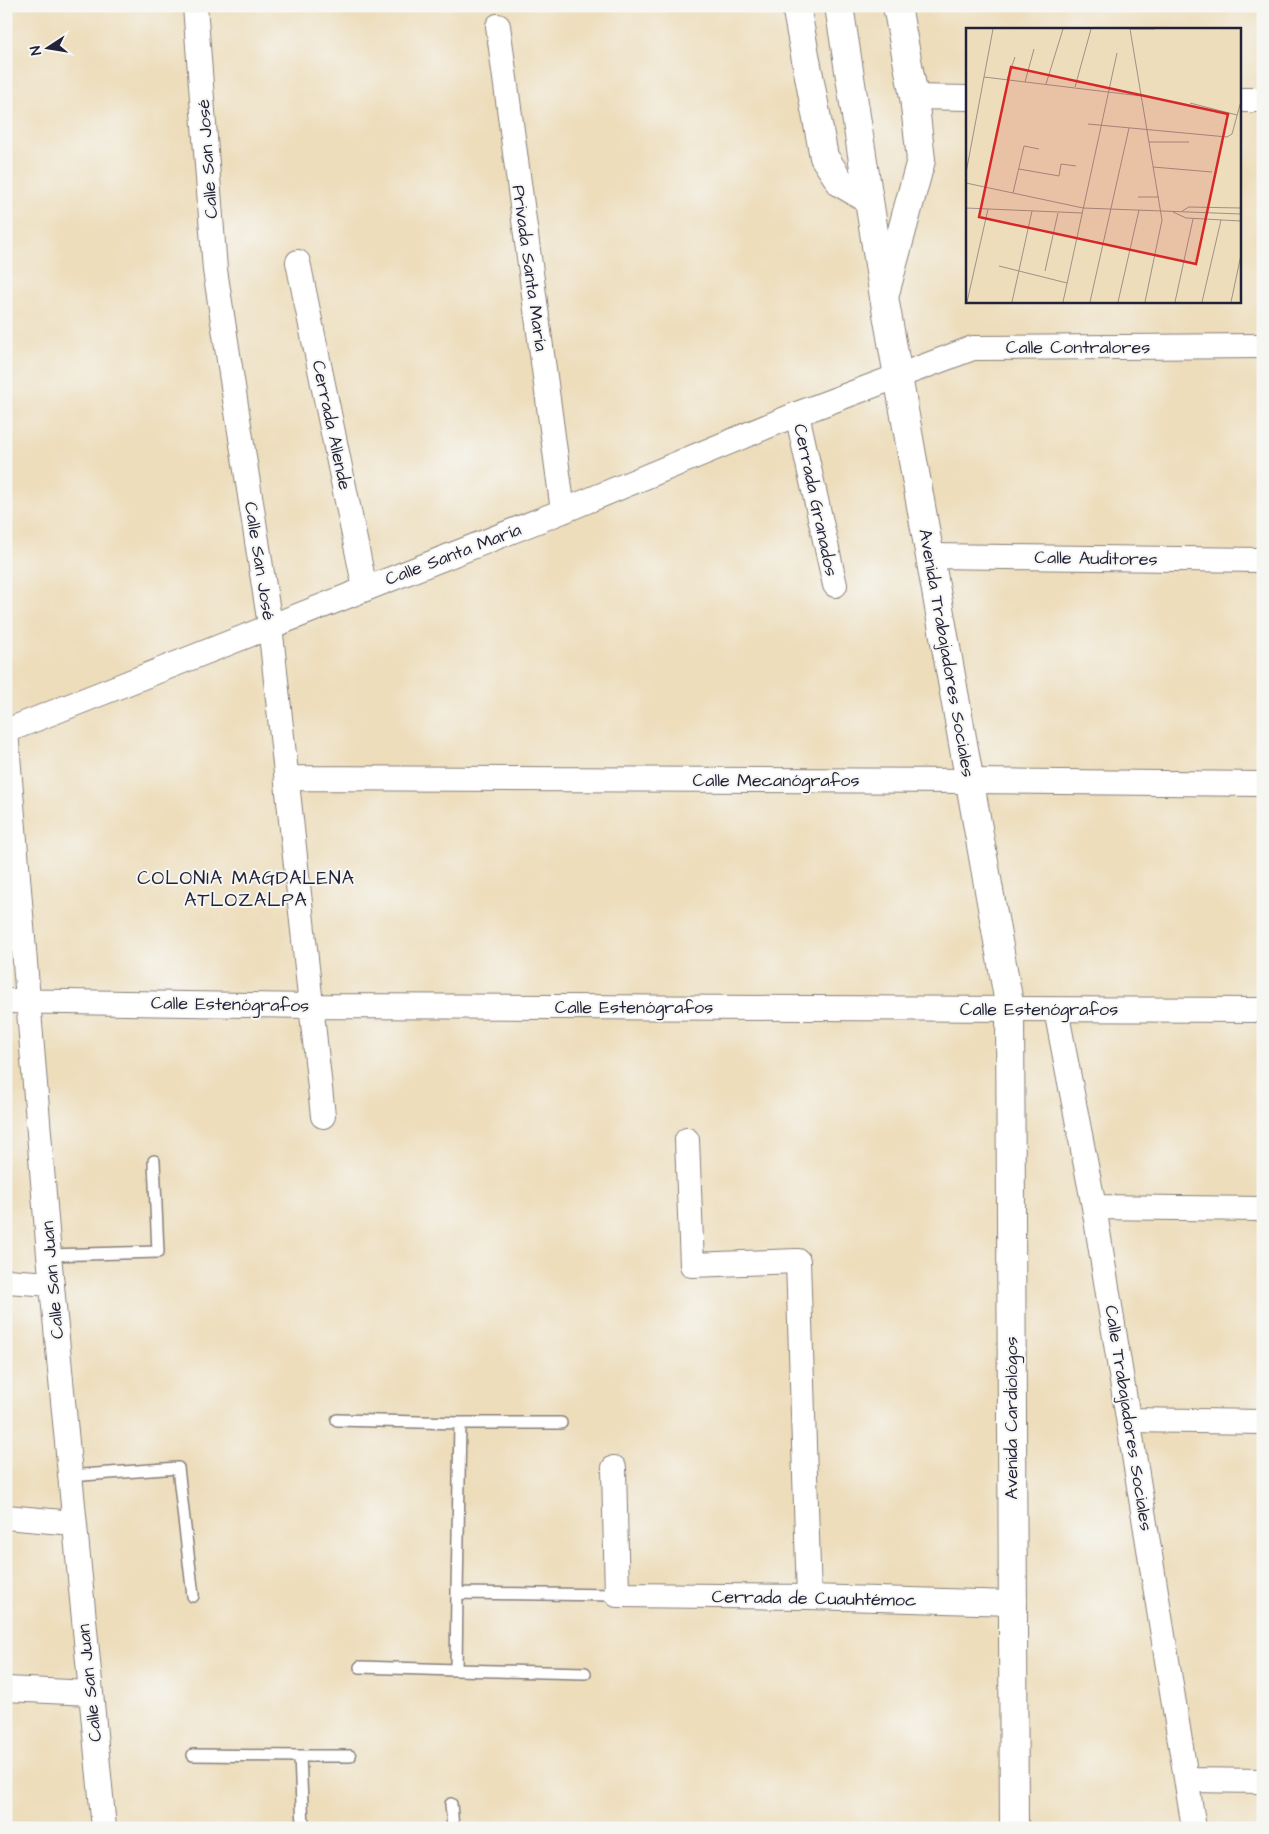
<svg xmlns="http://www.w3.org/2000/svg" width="1269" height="1834" font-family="'Architects Daughter',sans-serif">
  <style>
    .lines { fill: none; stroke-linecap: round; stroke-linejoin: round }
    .lane-casing { stroke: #88807b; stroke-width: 14 }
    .street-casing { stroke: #88807b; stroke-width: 26 }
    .secondary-casing { stroke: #88807b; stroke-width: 30 }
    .primary-casing { stroke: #88807b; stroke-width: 30 }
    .lane { stroke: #fff; stroke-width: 11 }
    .street { stroke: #fff; stroke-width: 24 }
    .secondary { stroke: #fff; stroke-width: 28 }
    .primary { stroke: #fff; stroke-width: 28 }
    .labels { text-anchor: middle; stroke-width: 4; stroke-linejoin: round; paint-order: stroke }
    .street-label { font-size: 18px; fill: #22223b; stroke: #f6f6f2 }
    .neighbourhood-label { font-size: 19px; letter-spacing: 1px; fill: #22223b; stroke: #f6f6f2 }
    .inset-road { fill: none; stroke: #9c9288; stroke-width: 1 }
    .view { fill: #d62828; fill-opacity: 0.15; stroke: #d62828; stroke-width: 2.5 }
    .inset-edge { fill: none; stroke: #22223b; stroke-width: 2.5 }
  </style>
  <rect width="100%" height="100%" fill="#f6f6f2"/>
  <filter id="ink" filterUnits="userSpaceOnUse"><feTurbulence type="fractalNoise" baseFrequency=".02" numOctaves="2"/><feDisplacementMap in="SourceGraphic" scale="10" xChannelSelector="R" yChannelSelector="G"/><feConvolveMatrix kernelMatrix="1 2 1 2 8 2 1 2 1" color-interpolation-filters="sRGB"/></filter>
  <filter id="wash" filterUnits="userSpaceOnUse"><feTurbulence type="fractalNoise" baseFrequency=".0096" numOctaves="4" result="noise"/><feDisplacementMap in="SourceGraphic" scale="20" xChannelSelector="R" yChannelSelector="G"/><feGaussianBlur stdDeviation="1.12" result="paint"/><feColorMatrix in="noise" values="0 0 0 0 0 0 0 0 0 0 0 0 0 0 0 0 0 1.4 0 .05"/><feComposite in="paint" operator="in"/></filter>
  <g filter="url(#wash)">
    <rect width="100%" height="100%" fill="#edddbb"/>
  </g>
  <g filter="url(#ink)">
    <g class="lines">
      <defs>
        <path id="lane" d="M49,1255L158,1252L154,1161
          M337,1420L460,1423L457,1593L617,1595
          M460,1423H561
          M69,1476L178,1468L193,1596
          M360,1667L456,1670L457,1593
          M456,1670L585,1673
          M193,1755L300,1756L303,1828
          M300,1756H350
          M451,1804L453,1828"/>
        <path id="street" d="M195,6L215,270L270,625L323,1116
          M498,26L563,511
          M914,97L968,98
          M1240,100H1263
          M298,262L365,589
          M797,414L835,585
          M930,556L1263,560
          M6,731L563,511L797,414L973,348L1263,346
          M6,731L49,1255L104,1828
          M288,778L970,781L1263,784
          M6,1001L312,1006L1263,1010
          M1056,1010L1094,1207L1194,1828
          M687,1140L692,1265L798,1261L809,1597
          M1094,1207L1263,1209
          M6,1281L52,1284
          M1129,1420L1263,1422
          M614,1468L617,1595L809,1597L1012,1603
          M6,1517L73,1523
          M6,1689L90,1693
          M1187,1780L1263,1781"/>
        <path id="secondary" d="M796,6L824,157L841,183L868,199
          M884,297L921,160L914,97L897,6"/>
        <path id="primary" d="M839,6L884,297L1010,1009L1014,1828"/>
      </defs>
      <use href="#lane" class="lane-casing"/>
      <use href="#street" class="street-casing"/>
      <use href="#secondary" class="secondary-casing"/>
      <use href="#primary" class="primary-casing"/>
      <use href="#lane" class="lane"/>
      <use href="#street" class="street"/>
      <use href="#secondary" class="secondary"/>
      <use href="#primary" class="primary"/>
    </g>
  </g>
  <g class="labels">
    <g class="street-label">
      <text transform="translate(207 159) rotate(-94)" y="6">Calle San José</text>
      <text transform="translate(530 268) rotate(82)" y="6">Privada Santa María</text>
      <text x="1078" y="353">Calle Contralores</text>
      <text transform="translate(332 425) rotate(78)" y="6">Cerrada Allende</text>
      <text transform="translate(816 500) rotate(78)" y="6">Cerrada Granados</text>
      <text transform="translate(453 554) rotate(-21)" y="6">Calle Santa María</text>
      <text transform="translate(1096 558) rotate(1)" y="6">Calle Auditores</text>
      <text transform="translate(260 561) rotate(81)" y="6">Calle San José</text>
      <text transform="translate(947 653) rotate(80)" y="6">Avenida Trabajadores Sociales</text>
      <text x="776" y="786">Calle Mecanógrafos</text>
      <text transform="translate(230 1004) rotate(1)" y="6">Calle Estenógrafos</text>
      <text x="634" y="1013">Calle Estenógrafos</text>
      <text x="1039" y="1015">Calle Estenógrafos</text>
      <text transform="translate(52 1280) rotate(-95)" y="6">Calle San Juan</text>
      <text transform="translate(1011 1418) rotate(-90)" y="6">Avenida Cardiológos</text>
      <text transform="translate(1129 1418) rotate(81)" y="6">Calle Trabajadores Sociales</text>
      <text transform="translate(814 1598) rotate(1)" y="6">Cerrada de Cuauhtémoc</text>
      <text transform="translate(89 1683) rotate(-96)" y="6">Calle San Juan</text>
    </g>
    <g class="neighbourhood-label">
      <text x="246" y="884">COLONIA MAGDALENA<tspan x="246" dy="22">ATLOZALPA</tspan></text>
    </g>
  </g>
  <g transform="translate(966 28)">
    <rect width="275" height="275" fill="#edddbb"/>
    <path class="inset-road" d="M164,1L196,192L179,274M164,1H189M18,49L175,68M41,52L49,29M59,54L68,21M80,56L97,1M109,59L125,1M224,75L271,87M122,96L261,109L266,106L275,73M183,114H223M187,139L246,144M53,141L93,148L95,136L110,138M0,145L27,1M0,155L117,180L275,186M47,165L58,118L73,121M172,169H193M0,180L116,185M216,183L223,179L275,180M207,184L220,190L275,193M33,238L101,255M79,243L92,185M1,274L22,181M46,274L66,183M97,274L151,25M124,274L163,100M152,274L173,182M209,274L227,191M236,274L255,192M265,274L275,227"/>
    <path class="view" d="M45,39L262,86L230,236L13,189Z"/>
    <rect width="275" height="275" class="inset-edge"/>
  </g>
  <rect width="1269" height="1834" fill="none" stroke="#f6f6f2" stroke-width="25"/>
  <g transform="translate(48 48) rotate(258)" stroke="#f6f6f2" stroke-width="4" paint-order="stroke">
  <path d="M0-4L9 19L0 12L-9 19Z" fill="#22223b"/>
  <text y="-8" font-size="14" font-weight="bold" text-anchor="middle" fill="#22223b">N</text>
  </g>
</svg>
